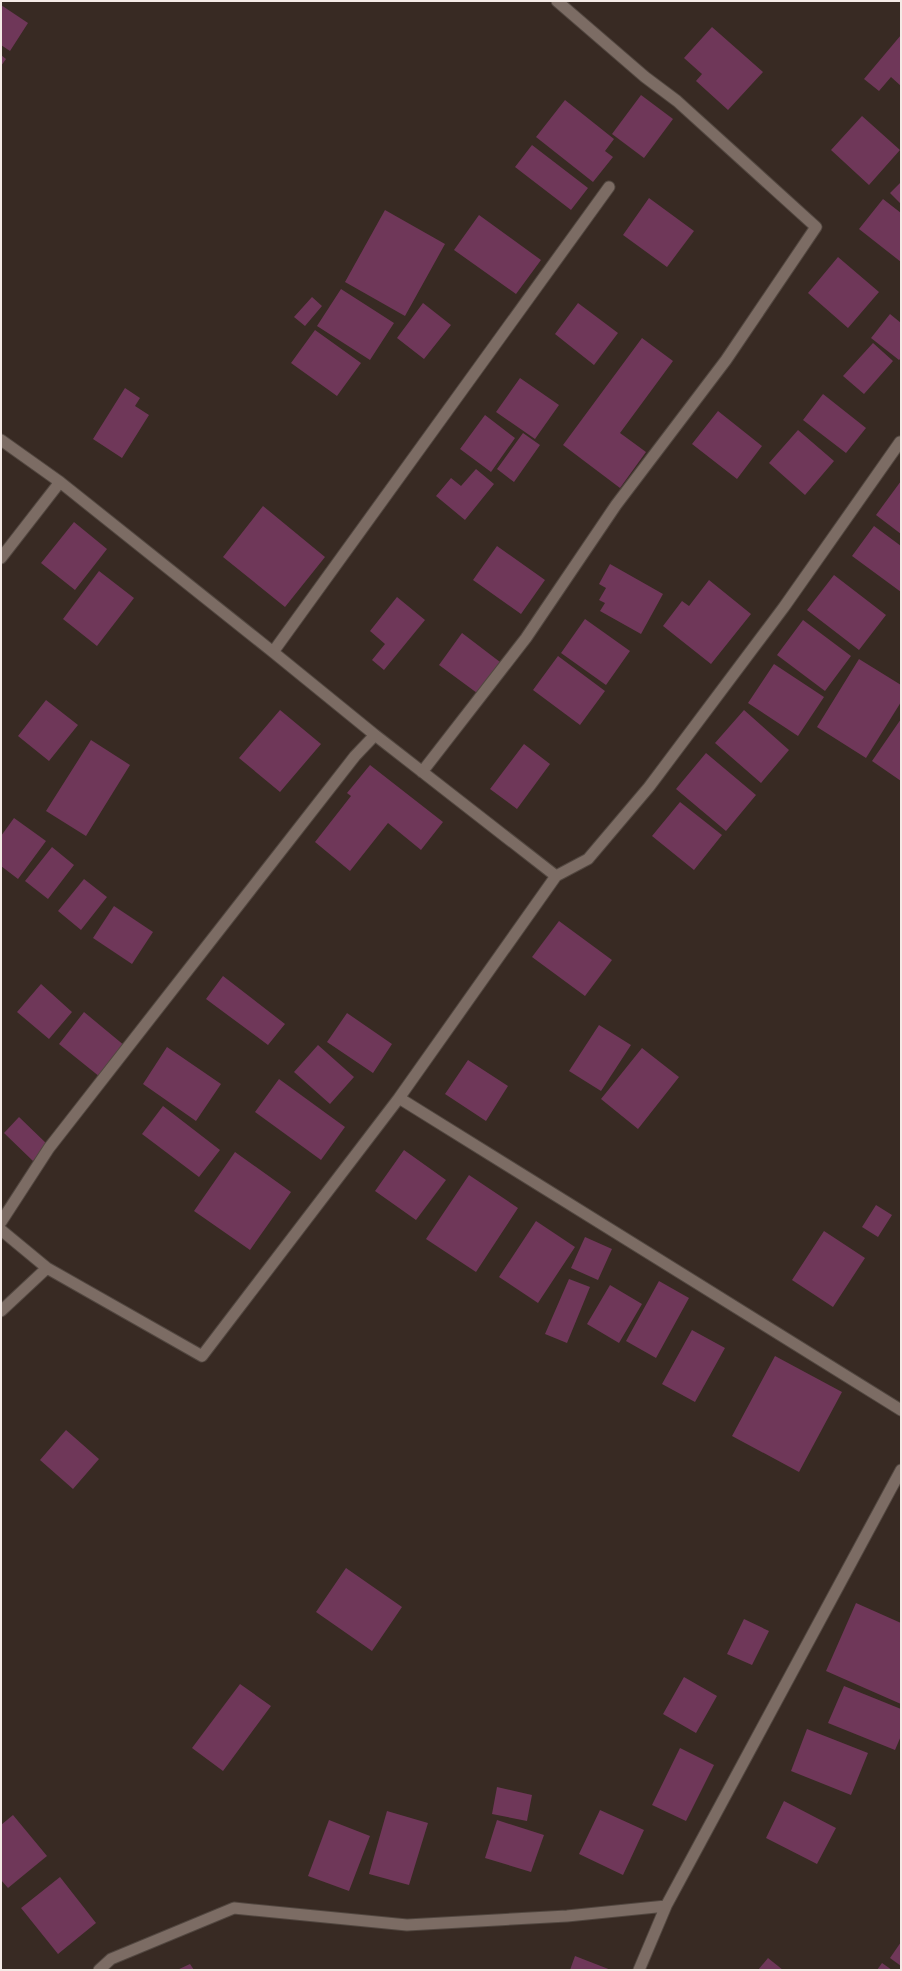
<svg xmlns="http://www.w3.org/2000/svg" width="902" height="1971" font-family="'Open Sans',sans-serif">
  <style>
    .building { fill: #6f3759 }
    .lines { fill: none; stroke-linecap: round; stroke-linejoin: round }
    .minor-casing { stroke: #524740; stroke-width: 13 }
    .minor { stroke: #7c6c64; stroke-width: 11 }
  </style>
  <rect width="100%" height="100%" fill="#382a23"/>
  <path class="building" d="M1,5L28,23L10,51L1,45Z
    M712,27L763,72L728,110L696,81L702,74L684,58Z
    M901,35V86L891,77L879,91L864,79Z
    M1,55L6,59L1,66Z
    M641,95L673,119L644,158L612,134Z
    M565,100L614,139L605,151L613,157L593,182L536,137Z
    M862,116L900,150L869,185L831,150Z
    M532,145L588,188L571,210L515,167Z
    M901,182V204L890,193Z
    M649,198L694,231L667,267L623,235Z
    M883,199L901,213V262L859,229Z
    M385,210L445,244L405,316L345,282Z
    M479,215L541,260L516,294L454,250Z
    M838,257L879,292L848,328L808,293Z
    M341,289L394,323L370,360L317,326Z
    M312,297L322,306L305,326L294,317Z
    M423,303L451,325L424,359L397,338Z
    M578,303L618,333L594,365L555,334Z
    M890,314L901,323V358L899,360L871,338Z
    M315,330L361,363L337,396L291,363Z
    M642,338L673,361L620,433L646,452L620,488L563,445Z
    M873,343L893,361L864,394L843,376Z
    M520,378L559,405L535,439L496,412Z
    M125,388L140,398L135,406L149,415L122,458L93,439Z
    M823,394L866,428L846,453L803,420Z
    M718,411L762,446L737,479L692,444Z
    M485,415L515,438L491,472L460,449Z
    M798,430L834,461L805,495L769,463Z
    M523,433L540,445L514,482L497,469Z
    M476,469L494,484L465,520L436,496L451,478L461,486Z
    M901,481V534L876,515Z
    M263,506L325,557L285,607L223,557Z
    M74,522L107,549L75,590L41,563Z
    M874,526L901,546V592L852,556Z
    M497,546L545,580L521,614L473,580Z
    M610,564L663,594L641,634L600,611L605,603L599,600L606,588L599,584Z
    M99,571L134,598L97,646L63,619Z
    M834,575L886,615L859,650L807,610Z
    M709,580L751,614L711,664L663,626L682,601L689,606Z
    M397,597L425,620L384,670L372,660L385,644L370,631Z
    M585,619L630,651L606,685L561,653Z
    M803,620L851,656L825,691L777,655Z
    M462,633L500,662L477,693L439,665Z
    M558,656L605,691L580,725L533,690Z
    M859,659L901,685V702L866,758L817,727Z
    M774,664L824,697L798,736L748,703Z
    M46,700L78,725L49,761L18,736Z
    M280,710L321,744L280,792L239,758Z
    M744,710L789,750L761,783L715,743Z
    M901,719V781L872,761Z
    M91,740L130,765L86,836L46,811Z
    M524,744L550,764L517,809L490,789Z
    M706,753L756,795L726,831L676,789Z
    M370,765L443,822L421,850L388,823L350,871L315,842L351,796L347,793Z
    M680,802L722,835L694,870L652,836Z
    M14,818L46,841L18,879L1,866V836Z
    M52,847L74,865L48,899L25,881Z
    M84,879L107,897L81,930L58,911Z
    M114,906L153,932L132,964L93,938Z
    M559,921L612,960L585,996L532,957Z
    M223,976L285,1024L268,1045L206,999Z
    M41,984L72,1012L49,1039L17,1012Z
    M84,1012L125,1046L100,1077L59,1044Z
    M347,1013L392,1044L373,1073L327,1042Z
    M599,1025L631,1045L601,1091L569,1071Z
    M318,1045L354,1077L330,1104L294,1072Z
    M167,1047L221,1084L196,1121L143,1084Z
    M642,1048L679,1077L638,1129L601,1099Z
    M468,1060L508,1086L486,1121L445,1094Z
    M279,1079L345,1127L321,1160L255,1112Z
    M163,1106L220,1150L199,1177L142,1134Z
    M19,1117L48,1145L33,1161L4,1133Z
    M404,1150L446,1180L416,1220L375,1191Z
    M235,1152L291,1192L250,1250L194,1211Z
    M469,1175L518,1208L476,1272L426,1239Z
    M876,1205L892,1215L878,1237L862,1227Z
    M536,1221L575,1247L538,1303L499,1277Z
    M824,1231L865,1258L833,1307L792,1280Z
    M585,1237L612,1249L598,1280L571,1268Z
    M569,1279L590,1287L567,1343L545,1334Z
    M659,1281L689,1298L656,1358L626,1341Z
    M610,1285L642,1304L619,1343L587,1324Z
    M692,1330L725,1348L695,1402L662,1384Z
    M775,1356L842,1392L799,1472L732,1436Z
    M66,1430L99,1459L73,1489L40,1460Z
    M346,1568L402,1607L372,1651L316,1612Z
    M856,1603L901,1623V1704L826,1671Z
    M744,1619L769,1631L752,1665L727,1654Z
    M684,1677L717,1696L696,1733L663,1714Z
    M240,1684L271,1706L223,1771L192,1748Z
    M844,1686L901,1709V1736L895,1750L828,1723Z
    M807,1729L868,1753L851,1795L791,1771Z
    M680,1748L714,1765L686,1821L652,1805Z
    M497,1787L532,1795L527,1821L492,1814Z
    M784,1801L836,1828L817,1864L766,1838Z
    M600,1810L644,1830L623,1875L579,1854Z
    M387,1811L428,1823L409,1885L369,1874Z
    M13,1815L47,1856L8,1888L1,1880V1825Z
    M329,1820L370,1836L349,1891L308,1876Z
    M497,1820L544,1835L531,1872L485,1858Z
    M60,1877L96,1923L58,1954L21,1908Z
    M901,1942V1966L890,1958Z
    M575,1956L611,1970H570Z
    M768,1958L783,1970H758Z
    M882,1963L892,1970H877Z
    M190,1964L194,1970H177Z"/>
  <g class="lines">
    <defs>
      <path id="minor" d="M1,440L60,482L273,652L609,187
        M1,558L60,482
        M273,652L375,735
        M422,772L526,638L616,505L726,360L816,227L677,101L645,77L557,1
        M399,1098L556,876
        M1,1222L49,1148L355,756L375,735L556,876L588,859L649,787L784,607L900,442
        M1,1230L47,1268L202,1356L399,1098L901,1410
        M1,1311L47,1268
        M99,1970L111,1959L234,1908L407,1925L567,1916L666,1906L901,1470
        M639,1970L666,1906"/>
    </defs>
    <use href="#minor" class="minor-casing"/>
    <use href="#minor" class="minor"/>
  </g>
  <rect width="902" height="1971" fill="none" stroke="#f4eae6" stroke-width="4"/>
</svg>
